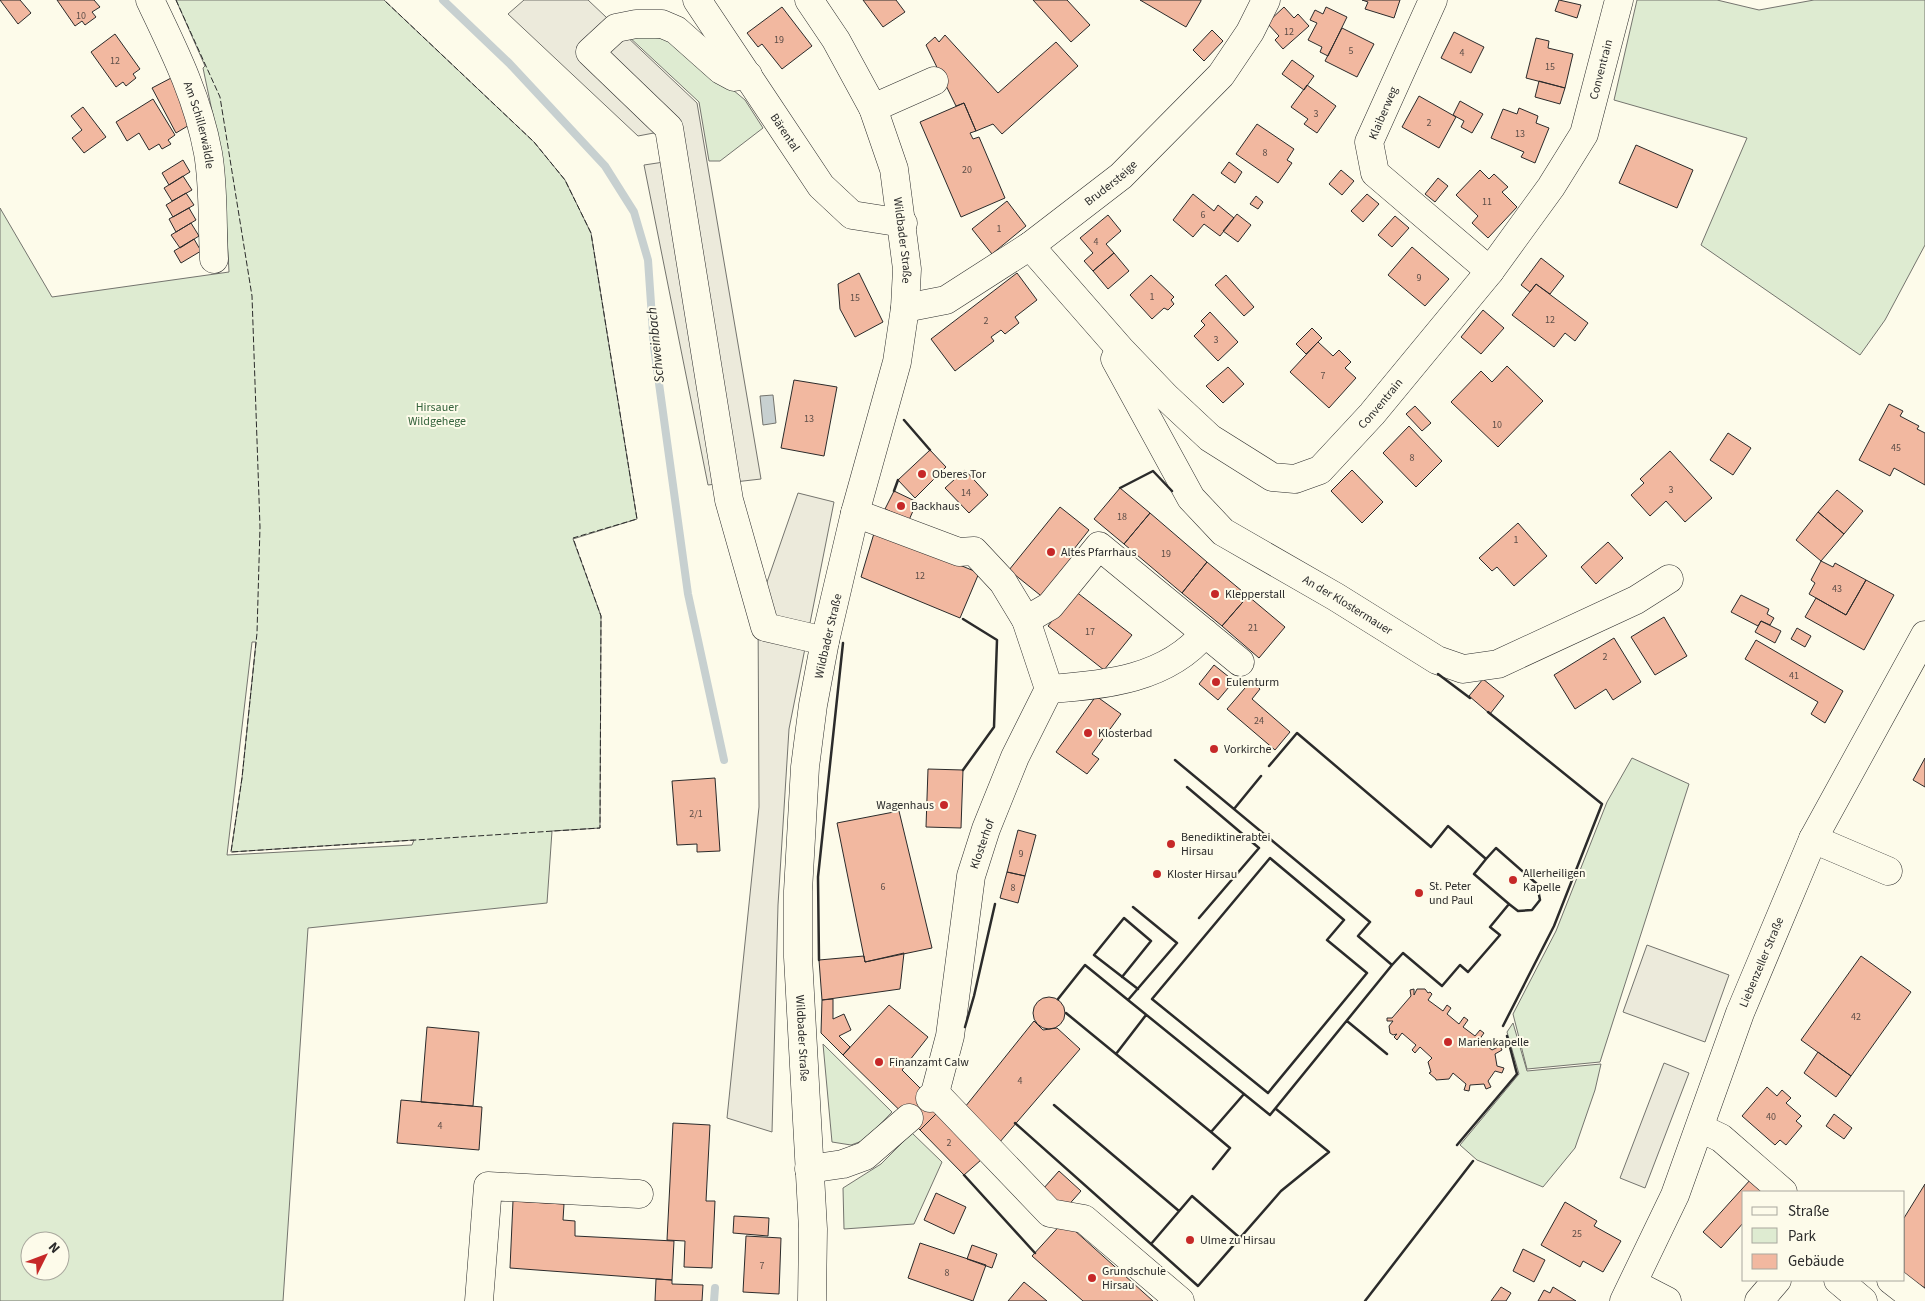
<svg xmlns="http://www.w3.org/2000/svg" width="1925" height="1301" font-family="'Source Sans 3',sans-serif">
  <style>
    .green { fill: #deebd1; stroke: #74746e; fill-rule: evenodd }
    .parking { fill: #eceadb; stroke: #74746e }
    .water { fill: #c7d0d0; stroke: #74746e }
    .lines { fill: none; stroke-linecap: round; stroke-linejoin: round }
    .stream { stroke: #c7d0d0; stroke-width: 8 }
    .building { fill: #f2b8a0; stroke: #2b2b2b }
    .minor-casing { stroke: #2b2b2b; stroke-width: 29 }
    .major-casing { stroke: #2b2b2b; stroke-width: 29 }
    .minor { stroke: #fdfbea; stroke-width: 28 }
    .major { stroke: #fdfbea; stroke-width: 28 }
    .fence { stroke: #2b2b2b; stroke-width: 1; stroke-dasharray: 6 2.5; stroke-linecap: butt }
    .wall { stroke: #2b2b2b; stroke-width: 2.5 }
    .poi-dot { fill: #c62828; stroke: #fdfbea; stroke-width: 2 }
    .labels { text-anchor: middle; stroke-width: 4; stroke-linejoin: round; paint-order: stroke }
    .number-label { font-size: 10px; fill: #5d4e48 }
    .street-label { font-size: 12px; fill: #2b2b2b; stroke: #fdfbea }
    .park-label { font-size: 12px; fill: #34623c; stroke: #fdfbea }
    .poi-label { font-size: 12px; fill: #2b2b2b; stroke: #fdfbea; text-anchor: start }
    .water-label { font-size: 14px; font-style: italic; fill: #2b2b2b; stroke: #fdfbea }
  </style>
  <rect width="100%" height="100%" fill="#fdfbea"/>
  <path class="green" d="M176,0H384L534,142L565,180L591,233L637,519L573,539L601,616L600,828L552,831L547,903L308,928L283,1301H0V208L52,297L229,272L223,163L203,68L205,66ZM252,642H256L242,778L231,852L414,840L412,845L227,855ZM30,1241H60V1271H30Z
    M1637,0H1717L1759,10L1814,0H1925V245L1885,320L1860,355L1701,245L1747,138L1614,100Z
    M627,35L672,39L745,100L763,128L720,161H709L699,102Z
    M1632,758L1689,784L1600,1062L1527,1069L1513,1014L1556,931L1607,802Z
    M1513,1023L1527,1071L1601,1064L1595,1090L1575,1148L1543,1187L1477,1160L1460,1145L1519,1074L1507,1032Z
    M823,1044L892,1112L865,1140L851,1145L832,1142Z
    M912,1133L942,1162L914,1224L844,1229L843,1188L881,1164Z"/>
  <path class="parking" d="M524,0H588L697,103L761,479L708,485L644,165L664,162L659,132L638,136L508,14Z
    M798,493L834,502L789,729L778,905L772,1132L727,1118L759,807L758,608Z
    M1647,945L1729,975L1705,1042L1623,1012Z
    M1664,1063L1689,1073L1645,1188L1620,1178Z"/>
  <path class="water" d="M773,395L776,423L763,425L760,396Z"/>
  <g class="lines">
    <path class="stream" d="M443,0L509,63L605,166L634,212L648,260L654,347L688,594L724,760
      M714,1301L715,1288"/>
  </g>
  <path class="building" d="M0,0H20L31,13L18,24Z
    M57,0H94L100,7L92,12L96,17L85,25L82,21L75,26Z
    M863,0H896L905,12L883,27Z
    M1033,0H1067L1090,25L1071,42Z
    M1140,0H1201V1L1186,27Z
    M1362,0H1400L1394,18L1365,9L1368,2Z
    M1559,0L1581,5L1577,18L1555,11Z
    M782,7L812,46L782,69L762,44L758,47L747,33Z
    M1284,7L1294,18L1298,14L1309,26L1283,49L1275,40L1279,36L1267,23Z
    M1326,7L1347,17L1328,56L1320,52L1322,47L1308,40L1317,23L1310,20L1315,10L1323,14Z
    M1342,28L1374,44L1357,77L1325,61Z
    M1212,30L1223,41L1204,61L1193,50Z
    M1454,32L1484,47L1471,73L1441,58Z
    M115,34L140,69L133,74L136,78L126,86L123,82L116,87L91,52Z
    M945,35L998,93L1056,42L1078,66L1002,134L993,124L976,131L964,103L956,106L926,45L935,37L939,42Z
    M1536,38L1549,41L1548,48L1573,54L1565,88L1526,78Z
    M1292,60L1314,76L1304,90L1282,74Z
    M173,77L191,124L176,133L152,88Z
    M1539,81L1565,88L1560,104L1535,97Z
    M1307,85L1336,106L1317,133L1304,124L1308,119L1291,107Z
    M1419,96L1456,117L1439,148L1402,127Z
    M153,99L175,135L168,140L171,144L162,149L159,144L149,150L139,133L127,141L116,122Z
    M1460,101L1483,114L1472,133L1461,127L1464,121L1453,115Z
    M964,103L976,131L970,133L973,139L979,137L1005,198L961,217L920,122Z
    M83,107L106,137L84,153L72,138L82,130L71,116Z
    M1519,108L1538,116L1536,123L1549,128L1535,163L1521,157L1524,152L1491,138L1503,109L1517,114Z
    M1257,124L1294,149L1287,160L1292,163L1278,183L1236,154Z
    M1636,145L1693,170L1677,208L1619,183Z
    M183,160L190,172L169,185L162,173Z
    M1229,162L1242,172L1235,183L1221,173Z
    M1341,170L1354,181L1342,195L1329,184Z
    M1480,170L1489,179L1494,174L1508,187L1502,192L1517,207L1488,238L1472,223L1478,216L1456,195Z
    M183,176L192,190L172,201L164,188Z
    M1438,178L1448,186L1435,202L1425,194Z
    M186,193L194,205L173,217L166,205Z
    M1193,194L1214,211L1218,205L1234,218L1220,236L1204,224L1193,237L1173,220Z
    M1367,194L1379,204L1363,222L1351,211Z
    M1256,196L1263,202L1258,209L1250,204Z
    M1007,201L1026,226L992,254L972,229Z
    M189,208L196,220L176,232L169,219Z
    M1237,214L1251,225L1238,242L1223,231Z
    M1108,215L1121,231L1106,244L1114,253L1093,271L1084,261L1093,253L1080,238Z
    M1395,216L1409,228L1392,247L1378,235Z
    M191,223L199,236L180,248L171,235Z
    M194,239L201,251L181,263L174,251Z
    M1412,247L1449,279L1425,306L1388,275Z
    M1114,253L1129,271L1108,289L1093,271Z
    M1541,258L1564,276L1550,294L1536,284L1530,292L1521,285Z
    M859,273L883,322L855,337L840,309L838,284Z
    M1017,273L1037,300L1015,317L1019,323L1005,334L1001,330L991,337L994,341L955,371L931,339Z
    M1151,275L1174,297L1171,300L1174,304L1168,310L1164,308L1152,319L1130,295Z
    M1226,275L1254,307L1244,316L1215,285Z
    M1536,284L1588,323L1575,341L1565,333L1554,347L1512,315Z
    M1483,310L1504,328L1481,354L1461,337Z
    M1210,312L1238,342L1218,361L1194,336L1205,325L1201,321Z
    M1312,328L1322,338L1306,354L1296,344Z
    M1318,342L1333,356L1339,350L1351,362L1345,368L1356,378L1329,408L1290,372Z
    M1507,366L1543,401L1498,447L1451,402L1481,371L1492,382Z
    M1228,367L1244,384L1223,403L1206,386Z
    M794,380L837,387L824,456L781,448Z
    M1889,404L1903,411L1900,416L1919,426L1917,429L1925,433V485L1894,468L1890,476L1859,460Z
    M1415,406L1431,423L1422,431L1406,414Z
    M1409,426L1442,461L1416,487L1383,453Z
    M1728,433L1751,448L1733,475L1710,460Z
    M930,450L946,467L915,498L898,480Z
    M1670,451L1712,498L1685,522L1666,501L1650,516L1631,495L1644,483L1640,479Z
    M965,470L988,495L969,513L945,488Z
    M1352,470L1383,502L1362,523L1331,491Z
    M1120,488L1150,513L1124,544L1094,519Z
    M1837,490L1863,511L1844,534L1818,512Z
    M894,491L917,502L909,520L885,509Z
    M1060,507L1089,530L1074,549L1081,555L1045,599L1009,570Z
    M1818,512L1844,534L1821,561L1796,540Z
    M1150,513L1207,562L1182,593L1124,544Z
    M1518,523L1547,556L1514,586L1497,567L1492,571L1479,558Z
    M875,530L979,573L960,618L861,577Z
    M1608,542L1623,558L1596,584L1581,567Z
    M1821,561L1833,567L1835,563L1866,580L1846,615L1809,594L1815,583L1811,580Z
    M1207,562L1248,596L1222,626L1182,593Z
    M1866,580L1894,595L1864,650L1805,617L1816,598L1846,615Z
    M1075,591L1132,635L1104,670L1048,626Z
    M1741,595L1769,609L1767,614L1774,618L1770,625L1761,621L1758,626L1731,612Z
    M1248,596L1285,627L1259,658L1222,626Z
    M1664,617L1687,656L1655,675L1631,637Z
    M1761,621L1781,631L1775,643L1755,632Z
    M1797,628L1811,636L1805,647L1791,639Z
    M1614,638L1641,682L1613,700L1606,689L1575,709L1554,675Z
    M1756,640L1843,691L1825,723L1811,714L1818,702L1745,659Z
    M1214,665L1234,681L1218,700L1199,684Z
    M1483,679L1504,696L1490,714L1469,696Z
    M1251,681L1260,689L1252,699L1290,732L1275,750L1227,709Z
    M1096,696L1121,714L1092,754L1099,759L1087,774L1056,752Z
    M1925,758V787L1913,780Z
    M928,769L963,770L961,828L926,827Z
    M715,778L720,851L697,852V844L677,845L672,781Z
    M899,811L932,948L865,962L837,823Z
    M1018,830L1036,835L1025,876L1007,872Z
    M1007,872L1025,876L1018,903L1000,898Z
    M904,953L900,989L822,1000L819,960L864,956L865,962Z
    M1861,956L1911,992L1851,1076L1801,1040Z
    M1414,989V995L1417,989H1425L1428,993L1430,992L1432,994L1428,1000L1443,1011L1447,1005L1451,1008L1447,1014L1459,1024L1464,1017L1468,1020L1463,1027L1475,1036L1480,1030L1484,1033L1479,1040L1492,1050L1500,1046L1502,1050L1495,1054L1497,1066L1504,1068L1502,1073L1495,1071L1488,1081L1491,1087L1486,1089L1484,1084L1470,1085L1469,1091L1464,1090L1466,1084L1453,1073L1449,1079L1436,1080V1079L1429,1073L1431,1072L1428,1062L1432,1058L1420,1047L1415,1053L1412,1050L1416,1045L1402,1033L1397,1040L1394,1037L1397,1034L1393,1035L1390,1033L1389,1026L1393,1021H1387V1018H1392L1411,996L1410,990Z
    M1033 1013a16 16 0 1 1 32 0a16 16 0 1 1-32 0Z
    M833,999V1019L844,1014L851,1030L839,1036L850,1047L843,1055L821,1033L822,1000Z
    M889,1005L928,1037L902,1070L941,1109L920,1130L843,1055Z
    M1034,1021L1043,1030L1057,1028L1080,1049L999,1143L961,1112Z
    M427,1027L479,1032L473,1106L421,1102Z
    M1818,1052L1851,1076L1836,1097L1804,1073Z
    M1767,1087L1777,1096L1782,1090L1791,1098L1786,1103L1801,1116L1796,1121L1802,1126L1786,1145L1780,1140L1775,1145L1742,1116Z
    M401,1100L482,1107L479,1150L397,1143Z
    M938,1112L981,1160L964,1175L920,1130Z
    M1834,1114L1852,1128L1844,1139L1826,1126Z
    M673,1123L710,1125L706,1201H715L712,1268L684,1267L685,1241L667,1240Z
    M1059,1171L1081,1191L1065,1209L1043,1189Z
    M1751,1179L1766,1192H1744V1222L1721,1248L1703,1232Z
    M1925,1184V1288L1904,1275V1218Z
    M936,1193L966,1207L954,1234L924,1220Z
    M513,1201L564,1204L563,1220L575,1221V1236L674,1241L672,1280L510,1268Z
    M1565,1202L1597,1221L1594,1226L1621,1241L1603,1272L1583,1261L1580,1267L1541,1245Z
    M734,1216L769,1218L768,1236L733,1233Z
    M1064,1221L1153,1301H1083L1032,1256Z
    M746,1236L781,1238L779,1294L743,1292Z
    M920,1243L986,1265L973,1301L908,1278Z
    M972,1245L997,1254L992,1268L967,1259Z
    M1523,1249L1545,1260L1534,1282L1513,1271Z
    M656,1279L672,1280V1284L703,1285L702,1301H655Z
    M1024,1282L1047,1301H1008Z
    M1501,1287L1511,1293L1506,1301H1491Z
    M1553,1287L1576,1301H1538L1544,1290L1550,1293Z"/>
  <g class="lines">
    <defs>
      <g id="minor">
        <path id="s1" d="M150,0C174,50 198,98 208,153C214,187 212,225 214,259"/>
        <path id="s2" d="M697,0L821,186L852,215L903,223"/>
        <path d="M1433,0L1369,142L1375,173L1490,271"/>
        <path d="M748,75L734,77L721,70L676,30L662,24H636L616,28L590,52L669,128L729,500L765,627L825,641"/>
        <path d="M873,108L934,81"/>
        <path id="s3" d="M1030,246L1121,350L1165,396L1210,438L1272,477L1295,479L1320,470L1372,414L1490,271L1551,187L1584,134L1619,0"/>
        <path id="s4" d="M905,308L946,300L1030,246L1121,176L1221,75L1250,32L1266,0"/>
        <path id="s5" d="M1117,355L1115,359L1191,498L1223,532L1336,597L1437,660L1463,669L1498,664L1636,600L1669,579"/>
        <path d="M855,513L959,552L974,551L1003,582L1026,620L1049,689L1015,757L986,829L971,876L950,1036L935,1093L930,1098"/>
        <path d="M1026,620L1050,606L1099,546L1240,662"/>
        <path d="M1049,689C1106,685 1167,679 1205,633"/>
        <path d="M1813,839L1888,871"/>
        <path d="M935,1093L1050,1213L1084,1219L1180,1301"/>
        <path d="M1700,1128L1721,1138L1783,1192"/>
        <path d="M809,1169L843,1164L865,1156L909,1118"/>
        <path d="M1838,1280L1863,1301"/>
        <path d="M1891,1280L1918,1301"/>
        <path d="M1634,1284L1667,1301"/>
        <path d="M479,1301L488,1186L639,1194"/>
        <path id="s6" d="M1624,1301L1675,1195L1740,1013L1813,839L1925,635"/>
        <path d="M1759,1301L1777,1280"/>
      </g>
      <g id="major">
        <path id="s7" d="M809,0L836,40L873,108L894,169L907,269L905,308L897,362L855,513L825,641L813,705L805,767L798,891V957L813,1229L812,1301"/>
      </g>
    </defs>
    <use href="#minor" class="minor-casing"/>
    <use href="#major" class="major-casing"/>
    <use href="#minor" class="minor"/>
    <use href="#major" class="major"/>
    <path class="fence" d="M176,0L220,97L252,296L260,527L257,633L242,778L231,852L600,828L601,616L573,538L637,519L591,233L565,180L534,142L384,0"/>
    <path class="wall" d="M904,420L930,450
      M1120,488L1153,471L1172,491
      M894,491L898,480
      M1438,674L1470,698
      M1488,712L1602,804L1554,926L1503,1026
      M1175,760L1370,922L1358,936L1392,965L1403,953L1442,986L1460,965L1468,972L1500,935L1490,927L1509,904L1474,874L1486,859L1448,826L1431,847L1297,733L1269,766
      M963,770L994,727L997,640L963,619
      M1187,787L1259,848L1199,918
      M1234,809L1261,776
      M1270,858L1344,920L1327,940L1367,973L1268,1093L1152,999Z
      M1486,859L1496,848L1537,884L1540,900L1532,910L1518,911L1509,904
      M1133,907L1177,943L1128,1000L1270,1115L1392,965
      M819,960L818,877L843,643
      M1122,977L1151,941L1124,918L1094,955L1138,989
      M1058,999L1085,965L1128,1000
      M1066,1013L1116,1054
      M1146,1015L1116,1054L1211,1132
      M1347,1021L1387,1054
      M965,1027L974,996L995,904
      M1054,1105L1179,1211
      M1015,1123L1151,1244
      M1457,1145L1517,1074L1507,1036
      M1213,1169L1230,1148L1211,1132L1244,1094
      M964,1175L1035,1253
      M1240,1238L1192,1196L1151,1244L1198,1286L1281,1191L1329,1152L1276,1109
      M1365,1301L1473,1161"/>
  </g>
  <g class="poi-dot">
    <circle cx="922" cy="474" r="5"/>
    <circle cx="901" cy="506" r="5"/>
    <circle cx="1051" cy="552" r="5"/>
    <circle cx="1215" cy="594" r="5"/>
    <circle cx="1216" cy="682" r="5"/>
    <circle cx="1088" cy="733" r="5"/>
    <circle cx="1214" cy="749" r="5"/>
    <circle cx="944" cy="805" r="5"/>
    <circle cx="1171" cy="844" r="5"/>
    <circle cx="1157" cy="874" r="5"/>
    <circle cx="1513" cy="880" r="5"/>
    <circle cx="1419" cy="893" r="5"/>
    <circle cx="1448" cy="1042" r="5"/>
    <circle cx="879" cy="1062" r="5"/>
    <circle cx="1190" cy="1240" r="5"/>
    <circle cx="1092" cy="1278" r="5"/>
  </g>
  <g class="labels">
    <g class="number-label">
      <text x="81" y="19">10</text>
      <text x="1289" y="35">12</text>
      <text x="779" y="43">19</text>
      <text x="1351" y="54">5</text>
      <text x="1462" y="56">4</text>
      <text x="115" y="64">12</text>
      <text x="1550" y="70">15</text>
      <text x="1316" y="117">3</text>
      <text x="1429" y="126">2</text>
      <text x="1520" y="137">13</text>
      <text x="1265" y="156">8</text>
      <text x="967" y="173">20</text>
      <text x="1487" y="205">11</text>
      <text x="1203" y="218">6</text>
      <text x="999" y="232">1</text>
      <text x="1096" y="245">4</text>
      <text x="1419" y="281">9</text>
      <text x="1152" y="300">1</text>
      <text x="855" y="301">15</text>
      <text x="1550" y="323">12</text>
      <text x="986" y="324">2</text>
      <text x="1216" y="343">3</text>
      <text x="1323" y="379">7</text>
      <text x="809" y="422">13</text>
      <text x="1497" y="428">10</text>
      <text x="1896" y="451">45</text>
      <text x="1412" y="461">8</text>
      <text x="1671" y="493">3</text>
      <text x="966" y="496">14</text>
      <text x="1122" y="520">18</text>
      <text x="1516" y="543">1</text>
      <text x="1166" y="557">19</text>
      <text x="920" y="579">12</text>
      <text x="1837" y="592">43</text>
      <text x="1253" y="631">21</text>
      <text x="1090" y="635">17</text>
      <text x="1605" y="660">2</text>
      <text x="1794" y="679">41</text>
      <text x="1259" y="724">24</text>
      <text x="696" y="817">2/1</text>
      <text x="1021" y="857">9</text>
      <text x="883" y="890">6</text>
      <text x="1013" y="891">8</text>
      <text x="1856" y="1020">42</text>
      <text x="1020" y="1084">4</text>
      <text x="1771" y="1120">40</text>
      <text x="440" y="1129">4</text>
      <text x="949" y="1146">2</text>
      <text x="1577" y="1237">25</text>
      <text x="762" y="1269">7</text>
      <text x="947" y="1276">8</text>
    </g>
    <g class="street-label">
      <text dy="4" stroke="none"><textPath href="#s3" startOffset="881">Conventrain</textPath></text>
      <text transform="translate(1383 113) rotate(-67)" y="4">Klaiberweg</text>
      <text dy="4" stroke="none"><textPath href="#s1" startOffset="135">Am Schillerwäldle</textPath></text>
      <text dy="4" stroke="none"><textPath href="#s2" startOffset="159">Bärental</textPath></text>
      <text dy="4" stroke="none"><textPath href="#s4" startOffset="244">Brudersteige</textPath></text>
      <text dy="4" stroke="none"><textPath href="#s7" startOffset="262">Wildbader Straße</textPath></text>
      <text dy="4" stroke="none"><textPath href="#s3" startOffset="476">Conventrain</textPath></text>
      <text dy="4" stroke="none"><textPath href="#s5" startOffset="354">An der Klostermauer</textPath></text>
      <text transform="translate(828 636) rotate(-77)" y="4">Wildbader Straße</text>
      <text transform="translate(982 844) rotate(-71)" y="4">Klosterhof</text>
      <text dy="4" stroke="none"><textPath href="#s6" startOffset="366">Liebenzeller Straße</textPath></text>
      <text dy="4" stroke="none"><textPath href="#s7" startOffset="1072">Wildbader Straße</textPath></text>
    </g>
    <g class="park-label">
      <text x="437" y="411">Hirsauer<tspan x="437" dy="14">Wildgehege</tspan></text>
    </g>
    <g class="poi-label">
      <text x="932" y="478">Oberes Tor</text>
      <text x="911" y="510">Backhaus</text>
      <text x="1061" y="556">Altes Pfarrhaus</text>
      <text x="1225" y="598">Klepperstall</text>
      <text x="1226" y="686">Eulenturm</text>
      <text x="1098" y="737">Klosterbad</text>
      <text x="1224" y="753">Vorkirche</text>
      <text x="934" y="809" text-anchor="end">Wagenhaus</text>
      <text x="1181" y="841">Benediktinerabtei<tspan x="1181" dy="14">Hirsau</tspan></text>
      <text x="1523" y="877">Allerheiligen<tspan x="1523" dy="14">Kapelle</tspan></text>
      <text x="1167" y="878">Kloster Hirsau</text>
      <text x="1429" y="890">St. Peter<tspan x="1429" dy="14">und Paul</tspan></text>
      <text x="1458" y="1046">Marienkapelle</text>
      <text x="889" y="1066">Finanzamt Calw</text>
      <text x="1200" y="1244">Ulme zu Hirsau</text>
      <text x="1102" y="1275">Grundschule<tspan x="1102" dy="14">Hirsau</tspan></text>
    </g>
    <g class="water-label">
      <text transform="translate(655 345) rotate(-96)" y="5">Schweinbach</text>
    </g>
  </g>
  <rect x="1742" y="1191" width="162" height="90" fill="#fdfbea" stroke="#a9a89e"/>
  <rect x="1752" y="1207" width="25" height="8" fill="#fdfbea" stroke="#a9a89e"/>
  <text x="1788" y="1216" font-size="15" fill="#2b2b2b">Straße</text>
  <rect x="1752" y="1228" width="25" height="15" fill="#deebd1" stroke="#a9a89e"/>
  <text x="1788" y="1241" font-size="15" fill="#2b2b2b">Park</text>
  <rect x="1752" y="1254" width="25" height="15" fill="#f2b8a0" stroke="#a9a89e"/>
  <text x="1788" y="1266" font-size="15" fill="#2b2b2b">Gebäude</text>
  <g transform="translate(45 1256) rotate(48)"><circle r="24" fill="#fdfbea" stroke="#a9a89e"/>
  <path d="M0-4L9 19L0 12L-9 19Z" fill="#c62828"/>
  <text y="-8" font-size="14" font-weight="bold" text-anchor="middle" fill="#2b2b2b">N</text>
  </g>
</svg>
